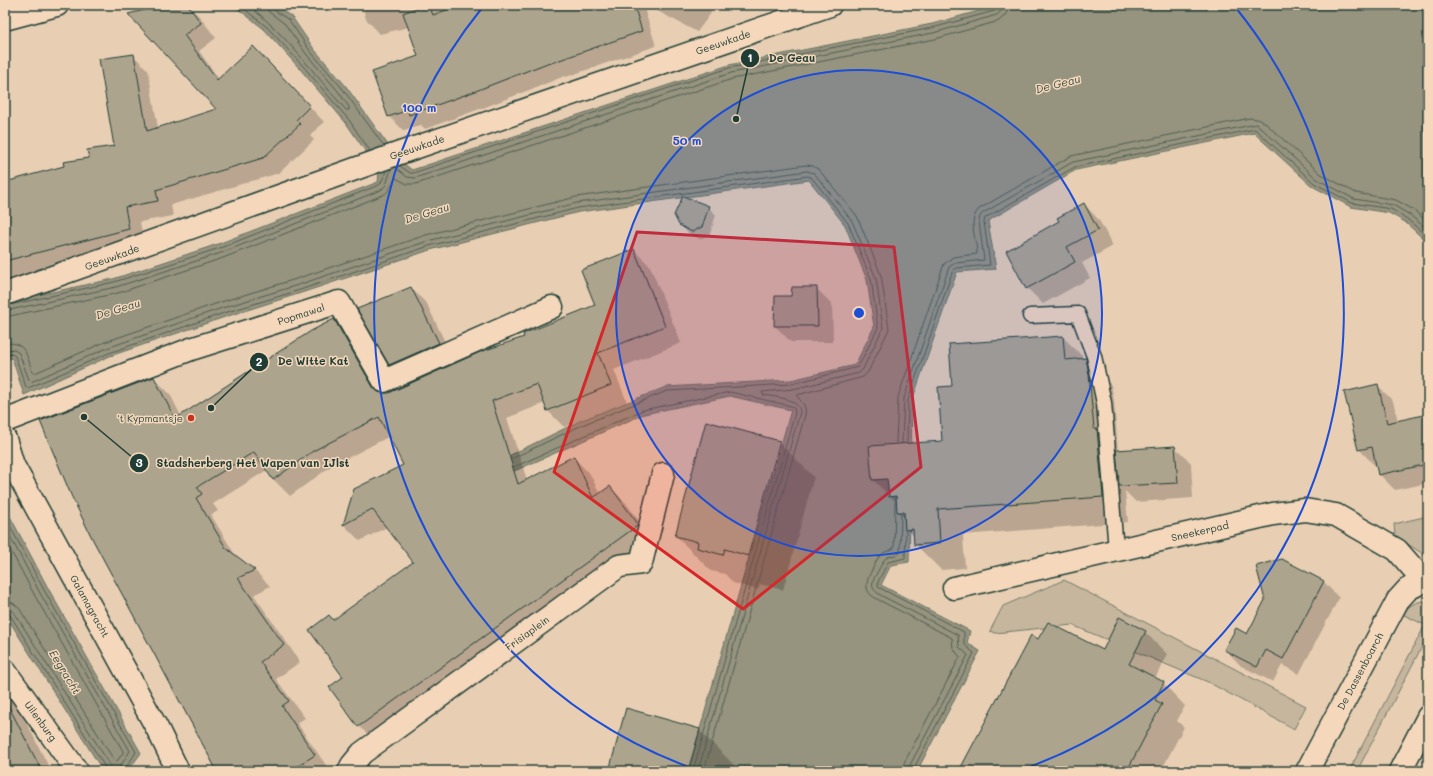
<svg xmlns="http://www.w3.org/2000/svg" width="1433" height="776" font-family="Mali,sans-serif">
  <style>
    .green { fill: #c6b69e; stroke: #727a69 }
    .water { fill: #96937f; stroke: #667161 }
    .shadow { fill: #0003 }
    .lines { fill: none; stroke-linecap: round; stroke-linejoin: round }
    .shore { stroke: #4f5f52; stroke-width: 1 }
    .building { fill: #ada48e; stroke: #1f3d34 }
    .service-casing { stroke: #1f3d34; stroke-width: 17 }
    .minor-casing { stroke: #1f3d34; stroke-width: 25 }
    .tertiary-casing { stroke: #1f3d34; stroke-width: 25 }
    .service { stroke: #f5d8bc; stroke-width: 14 }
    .minor { stroke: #f5d8bc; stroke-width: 22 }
    .tertiary { stroke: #f5d8bc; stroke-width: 22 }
    .marked { fill: #d62828; fill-opacity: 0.2; stroke: #d62828; stroke-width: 3; stroke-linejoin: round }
    .ring { fill: none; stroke: #1d4ed8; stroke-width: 2 }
    .poi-dot { fill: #c8321e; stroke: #f5d8bc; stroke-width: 1.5 }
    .labels { text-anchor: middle; stroke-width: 3; stroke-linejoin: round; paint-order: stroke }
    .street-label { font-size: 10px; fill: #1f3d34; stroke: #f5d8bc }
    .poi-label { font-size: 10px; fill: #1f3d34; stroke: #f5d8bc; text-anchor: end }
    .water-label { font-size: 11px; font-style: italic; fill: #374e43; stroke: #f5d8bc }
    .centre { fill: #1d4ed8; stroke: #f5d8bc; stroke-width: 2 }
    .ring-label { font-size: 12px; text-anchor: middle; font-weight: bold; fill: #1d4ed8; stroke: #f5d8bc; stroke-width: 3; stroke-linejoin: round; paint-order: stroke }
    .leader { fill: none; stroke: #1f3d34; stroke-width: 1.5 }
    .callout-dot { fill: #1f3d34; stroke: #f5d8bc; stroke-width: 1.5 }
    .mark-label { font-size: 12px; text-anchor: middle; font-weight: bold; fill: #fff }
    .callout-label { font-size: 11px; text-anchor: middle; font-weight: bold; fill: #1f3d34; stroke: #f5d8bc; stroke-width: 3; stroke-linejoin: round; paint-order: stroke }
  </style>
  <rect width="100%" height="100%" fill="#e8cfb4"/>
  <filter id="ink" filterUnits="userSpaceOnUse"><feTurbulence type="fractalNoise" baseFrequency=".025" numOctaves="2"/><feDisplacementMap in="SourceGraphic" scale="8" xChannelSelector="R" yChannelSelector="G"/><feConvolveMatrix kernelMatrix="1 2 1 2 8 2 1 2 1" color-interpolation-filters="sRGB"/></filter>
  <g filter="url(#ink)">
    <path class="green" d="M1428,516V557L1395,536L1394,524Z
      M1064,580L1306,706L1294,729L1208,682L1072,625L995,633L990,631L1003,606Z
      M1422,601L1428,602V635L1357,771H1349L1425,625L1404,615C1407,606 1414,603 1422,601Z"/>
    <path class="water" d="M233,5H274L292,17L314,49L345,85L388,145L403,163L412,170L729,65L932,24L1000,5H1428V243L1405,222L1389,213L1351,207L1312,186L1254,133L1076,170L988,221L996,269L957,272L912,401L909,562L891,565L881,585L970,631L967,643L980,651L917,771H688L791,410L730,396L644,414L496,479L492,464L580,421L666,387L791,380L855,365L874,327L867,280L845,225L809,180L579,212L430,250L301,293L225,317L110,356L24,395L12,358L5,360V302L113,279L218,244L378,182L379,172L382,171L366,152L346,123L300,69L264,29Z
      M5,507L48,588L141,753L128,771H103L5,614Z"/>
    <path class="shadow" d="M176,5H187L199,16L216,38L199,51L219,79L268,62L324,122L310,136L314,140L279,173L171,205L173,216L140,222L144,244L12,278L15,285L5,289V180L7,182L90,159L115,147L133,55L148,70L158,128L218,109L140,26Z
      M330,5H352L336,11Z
      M362,5H643L656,46L566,77L565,76L488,106L425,129L421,125L404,131L389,116L419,56L409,27L380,34L366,19Z
      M646,5H709L711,13L697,32Z
      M1084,204L1099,220L1113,246L1082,263L1090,278L1043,304L1027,288Z
      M708,207L716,215L710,234L700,239L688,233L680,225Z
      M634,250L650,266L681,343L614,370L627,402L564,427L548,411L545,403L507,418L527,480L573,457L590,474L600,494L610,487L626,503L654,541L375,742L359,726L344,678L334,621L414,563L387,527L360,541L344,525L354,490L404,465L390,436L330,467L290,496L273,479L267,470L213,504L218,511L211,515L237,558L254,570L270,586L254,595L300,662L276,679L305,718L297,723L330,771H217L154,378L170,394L181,416L334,320L350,336L383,394H389L526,338L596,306Z
      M411,288L427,304L453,359L406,380L390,364Z
      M816,288L832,304L833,342H791L775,326L792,297Z
      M1063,337L1111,385L1114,400L1118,451L1175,447L1191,463L1193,498L1136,502L1125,491L1128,522L963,535L965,568L941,570L915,544V537L906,529V519L898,512V504L873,480L943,441L953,387Z
      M1377,385L1393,401L1398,421L1428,415V483L1395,490L1379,474L1377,464L1374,465L1359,449Z
      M779,442L814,477L783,590L760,584L758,590L733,583L725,574L711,571L676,536Z
      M1282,560L1324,582L1339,598L1299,674L1282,665L1273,682L1241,666L1226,650L1247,635L1266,600Z
      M1145,632L1167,654L1155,679L1163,683L1185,706L1177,721L1184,727L1161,771H960L1039,640L1103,652Z
      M5,688L13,696L51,771H5Z
      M699,730L734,765L733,771H610Z"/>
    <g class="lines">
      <path class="shore" d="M239,5L267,27L303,66L349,120L370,151
        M248,5C286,34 314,74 346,110H349V107L338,91L307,55L285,24L269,12L267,5
        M272,5L274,10L289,20L311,52L342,88L384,146
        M400,166L410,173H413L729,68L932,28L994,11L997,9L998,5
        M395,167L407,177L415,178L731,73L933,33L997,15L1001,11L1003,5
        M10,305L114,282L220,248L379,185C381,184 385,174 386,171
        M5,311L116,287L221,253L381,190L386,185L391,169
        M5,317L118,293L223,258L383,195C391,191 391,184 396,178L407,184H416L732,79L935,39L999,21L1006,14L1009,5
        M5,344C25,339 28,358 32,372L35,373L105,342L221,302L296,279L426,235L576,197L806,165L813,166L819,170L857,216L881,275L889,329L868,372L863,377L797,395C800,403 807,403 805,415L704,771
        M5,351L13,349L19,353L29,380L31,382L107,348L222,308L298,285L428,241L577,203L807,171L814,173L852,221L876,278L883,328L863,369L859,373L793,389L762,392L763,395C775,397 799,398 800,412L698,771
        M5,356L12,354L15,356L26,387L28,388L109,353L224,313L300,290L429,246L578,208L808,176L812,178L848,223L871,279L878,328L858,367L791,384L667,391L582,425L511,459
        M907,442L908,400L953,270L957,268L990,265L984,222L985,218L1075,167L1255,129L1314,183L1352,203L1391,209L1407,219L1428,237
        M896,443L898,397L944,264L953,257L977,254C977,240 967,221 979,209L1071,156L1250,118L1257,119L1264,122L1321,174L1356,193L1396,200L1412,209L1428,222
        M902,443L904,398L949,267L955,263L984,260L979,221L980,216L983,213L1073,162L1256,124L1260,127L1317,179L1354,199L1393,205L1410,215L1428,230
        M514,467L643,410L730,392L791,406L794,408L795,413L693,771
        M895,502L894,548C890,551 885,551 881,555C877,558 875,564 873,568C867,579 862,590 875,598L952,638L953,648L960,657L904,763L903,771
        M901,513L900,553C896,556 890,555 886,558C883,561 881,566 879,569C871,584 868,588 884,597L958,635L959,647L968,655L910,765L909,771
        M5,517L44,590L136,752L126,768L125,771
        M5,527L40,593L130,751L121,765L120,771
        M906,531L905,558L888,562L878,582V587L964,632V644L974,653L914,768V771
        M5,540L35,596L123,751V753L117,761L114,760L19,608L13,603L5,601
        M5,607L10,608L14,612L110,765L111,771
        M5,613L10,615L105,767L106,771"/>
    </g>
    <path class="building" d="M165,5H188L201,23L184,35L217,80L253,46L310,106L296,120L300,124L263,158L156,190L158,201L125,207L129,229L5,261V182L64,166L63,162L89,158L87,150L114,146L99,59L134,54L147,131L216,109L128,14Z
      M424,5H429L433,15L460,5H634L642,31L551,63L550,62L473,92L409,115L408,110L388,117L372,72L418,56L403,13Z
      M683,196L709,206L702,227L692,232L679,225L674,215Z
      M1084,203L1098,230L1067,247L1075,262L1026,289L1006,251L1059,221L1057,218Z
      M634,249L665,326L598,353L611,385L547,411L537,384L492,401L518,484L574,456L593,498L610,486L638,524L637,526L358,727L329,687L343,677L309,630L329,615L333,620L413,562L372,509L343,525L354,489L403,465L379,417L313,451L273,480L254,452L197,487L202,494L196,498L226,548L255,570L238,578L284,645L260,662L289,701L282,706L315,755L290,771H217L93,540L71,495L40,421L154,377L175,419L311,331L334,319L373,387L378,392L383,393H389L480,352L524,337L523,334L595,305L581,270Z
      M411,287L439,343L389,365L357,309Z
      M792,287H817L818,326H774L775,296H791Z
      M1063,336L1065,360L1086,358L1089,374L1094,429H1097L1103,497L938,509L940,543L914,545L913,529L905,530L904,512H897L896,496L889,497L887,479L872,480L869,446L942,441L938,387L952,386L949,344Z
      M1378,384L1387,423L1428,414V464L1378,475L1372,447L1358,450L1344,392Z
      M706,421L780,441L748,556L725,549L723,555L697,548L698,542L675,536Z
      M1175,446L1178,483L1119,486L1116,450Z
      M1282,559L1324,581L1283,659L1266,650L1257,667L1224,650L1236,628L1247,634L1265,600L1256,566Z
      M1119,617L1146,631L1129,664L1164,682L1155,700L1162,704L1127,771H959L1031,635L1038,639L1048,622L1103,650Z
      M5,699L32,752L42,771H5Z
      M626,708L700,729L688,771H609Z"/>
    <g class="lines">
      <defs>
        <path id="service" d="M1030,316L1078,314L1094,356L1104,403L1116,550"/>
        <path id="minor" d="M5,19L57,5
          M5,294L397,154L830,5
          M5,421L191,349L339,302L384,381L552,307
          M954,588L1273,514L1305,510L1336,515L1397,550L1424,581H1428
          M5,671L77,771
          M349,771L352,765L362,753L619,566L641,563L663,474
          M1307,771L1398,600L1408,589L1424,581
          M1400,771L1428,717"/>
        <path id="tertiary" d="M5,439L13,465L158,730L178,771"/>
      </defs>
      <use href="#service" class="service-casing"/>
      <use href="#minor" class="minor-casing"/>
      <use href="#tertiary" class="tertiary-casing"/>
      <use href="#service" class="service"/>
      <use href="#minor" class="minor"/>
      <use href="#tertiary" class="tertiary"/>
    </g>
  </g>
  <path class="marked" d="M637,232L894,247L921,467L743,609L554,472Z"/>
  <circle cx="859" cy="313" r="243" fill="#1d4ed8" fill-opacity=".12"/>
  <g class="ring">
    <circle cx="859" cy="313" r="243"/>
    <path d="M697 770A485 485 0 0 1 482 8M1236 8A485 485 0 0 1 1021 770"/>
  </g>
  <circle class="poi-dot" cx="191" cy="418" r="4"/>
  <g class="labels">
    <g class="street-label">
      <text transform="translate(723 42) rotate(-19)" y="4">Geeuwkade</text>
      <text transform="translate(417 147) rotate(-19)" y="4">Geeuwkade</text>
      <text transform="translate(112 257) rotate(-20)" y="4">Geeuwkade</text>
      <text transform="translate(301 314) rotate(-18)" y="4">Popmawal</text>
      <text transform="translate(1200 531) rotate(-13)" y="4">Sneekerpad</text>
      <text transform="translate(90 606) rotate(61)" y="4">Galamagracht</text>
      <text transform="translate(527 633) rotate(-36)" y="4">Frisiaplein</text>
      <text transform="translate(1360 671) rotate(-62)" y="4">De Dassenboarch</text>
      <text transform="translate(41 721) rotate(54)" y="4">Uilenburg</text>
    </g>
    <g class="poi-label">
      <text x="183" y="422">'t Kypmantsje</text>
    </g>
    <g class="water-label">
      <text transform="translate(1058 84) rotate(-14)" y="4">De Geau</text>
      <text transform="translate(427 213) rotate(-17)" y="4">De Geau</text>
      <text transform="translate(118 309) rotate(-17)" y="4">De Geau</text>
      <text transform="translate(65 672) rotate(59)" y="4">Eegracht</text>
    </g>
  </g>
  <circle cx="859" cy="313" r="6" class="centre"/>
  <g class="ring-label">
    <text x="419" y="112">100 m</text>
    <text x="687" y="145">50 m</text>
  </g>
  <path class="leader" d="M736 119L750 58M211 408L259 362M84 417L139 463"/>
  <g class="callout-dot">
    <circle cx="736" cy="119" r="4"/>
    <circle cx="211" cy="408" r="4"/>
    <circle cx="84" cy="417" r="4"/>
    <circle cx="750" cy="58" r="10"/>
    <circle cx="259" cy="362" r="10"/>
    <circle cx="139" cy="463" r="10"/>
  </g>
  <g class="mark-label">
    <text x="750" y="62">1</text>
    <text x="259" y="366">2</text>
    <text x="139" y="467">3</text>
  </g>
  <g class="callout-label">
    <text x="792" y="62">De Geau</text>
    <text x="313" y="365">De Witte Kat</text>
    <text x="253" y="467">Stadsherberg Het Wapen van IJlst</text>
  </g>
  <rect width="1433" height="776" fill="none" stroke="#f5d8bc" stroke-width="20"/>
  <rect x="10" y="10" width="1413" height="756" fill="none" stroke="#1f3d34" stroke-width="1.5" filter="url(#ink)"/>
</svg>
